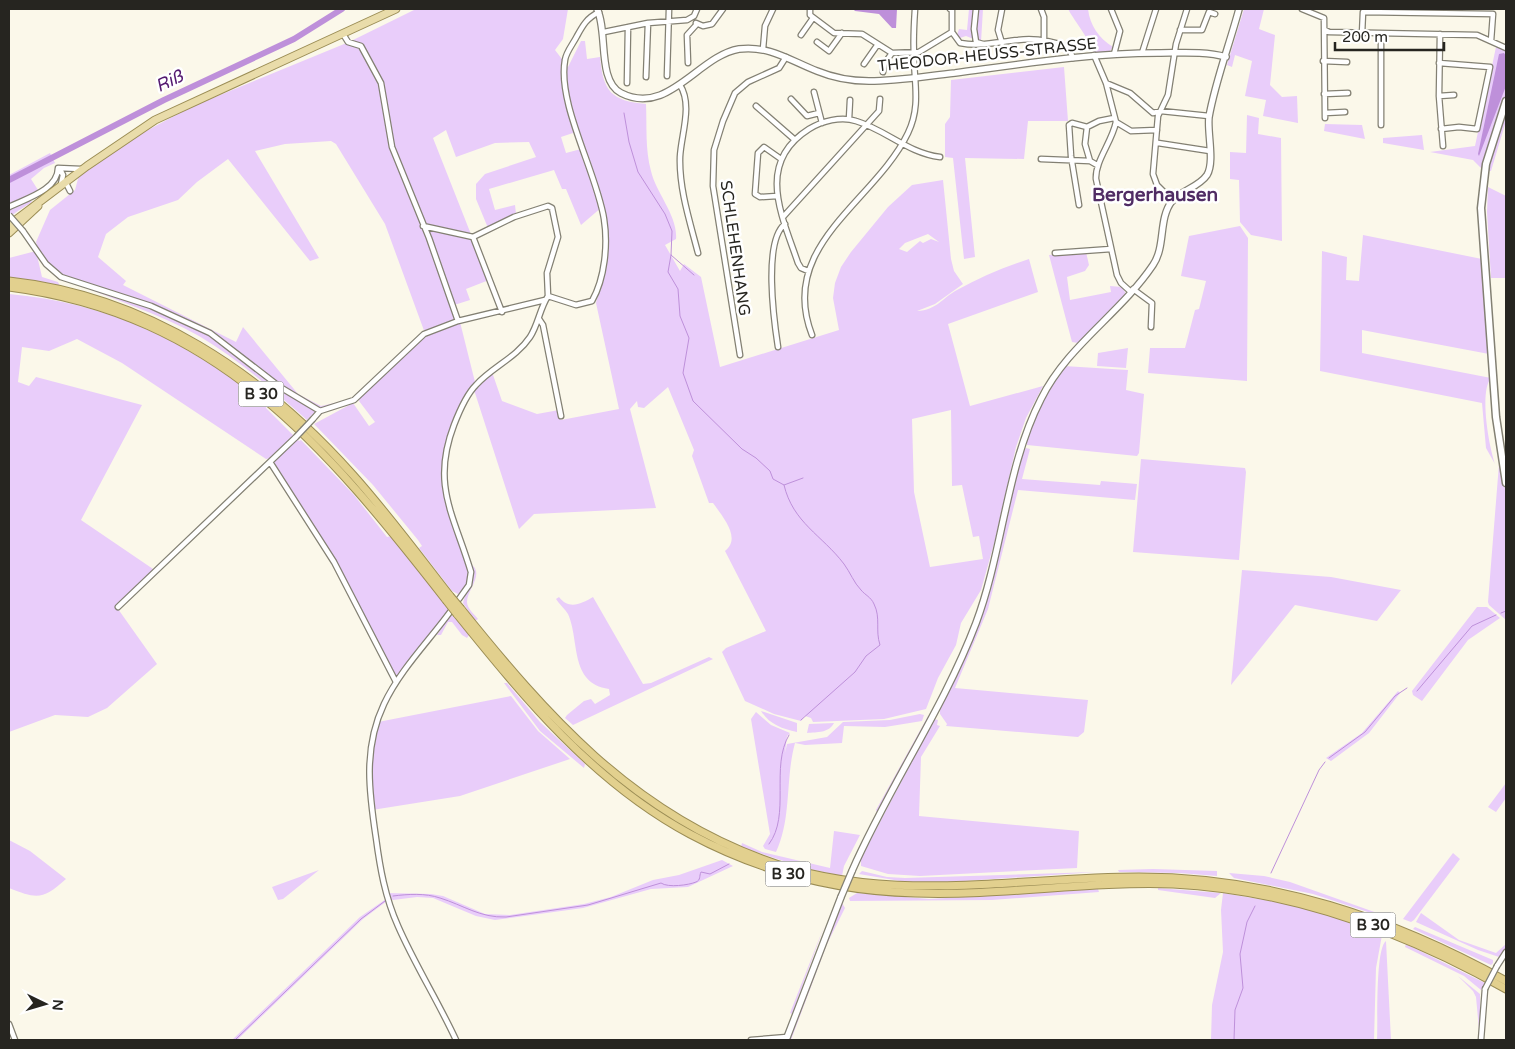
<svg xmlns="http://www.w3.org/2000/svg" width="1515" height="1049" font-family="'Varela Round',sans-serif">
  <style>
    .green { fill: #e9cdfa; fill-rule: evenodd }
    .water { fill: #be90da }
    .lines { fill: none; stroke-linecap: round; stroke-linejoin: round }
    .stream { stroke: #be90da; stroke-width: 1 }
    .river { stroke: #be90da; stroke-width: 6 }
    .minor-casing { stroke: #838073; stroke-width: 7 }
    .tertiary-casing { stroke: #838073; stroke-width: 8 }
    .secondary-casing { stroke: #838073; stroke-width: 9 }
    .primary-casing { stroke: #9b8d55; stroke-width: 9 }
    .trunk-casing { stroke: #9b8d55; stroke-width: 9 }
    .minor { stroke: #fff; stroke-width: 4.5 }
    .tertiary { stroke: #fff; stroke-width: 5.5 }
    .secondary { stroke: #fff; stroke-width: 6 }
    .primary { stroke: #e9dcaa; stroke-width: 7 }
    .trunk { stroke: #e2d08e; stroke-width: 7 }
    .minor-bridge-casing { stroke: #838073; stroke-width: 7; stroke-linecap: butt }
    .tertiary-bridge-casing { stroke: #838073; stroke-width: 8; stroke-linecap: butt }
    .trunk-bridge-casing { stroke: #9b8d55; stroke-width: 9; stroke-linecap: butt }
    .minor-bridge { stroke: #fff; stroke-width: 4.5 }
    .tertiary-bridge { stroke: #fff; stroke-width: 5.5 }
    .trunk-bridge { stroke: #e2d08e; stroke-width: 7 }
    .labels { text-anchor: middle; stroke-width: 5; stroke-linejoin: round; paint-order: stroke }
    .shield { fill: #fff; stroke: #676663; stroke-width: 1 }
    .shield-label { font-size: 15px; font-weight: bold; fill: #262520 }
    .street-label { font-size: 16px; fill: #262520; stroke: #fff }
    .water-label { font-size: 18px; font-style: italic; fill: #541970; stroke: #fff }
    .quarter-label { font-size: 19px; font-weight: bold; fill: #502c64; stroke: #fff }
  </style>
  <rect width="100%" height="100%" fill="#fbf8ea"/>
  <path class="green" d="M416,9H568L563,39L555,50L568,67L581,41H585L587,59L600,57C603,91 611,101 646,104C647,126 645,149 651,171C656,193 678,216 676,239L665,245L680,271L684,264L701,277L720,367L839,330L833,298L835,283L841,267L851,252L888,207L912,185L943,180L951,259L954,271L963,284L935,304L917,311C937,310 942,298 957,290C980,277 1004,267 1029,259L1038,292L948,324L970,406L1043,386L1026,418L1016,447L995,540L981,590L961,623L956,645L938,678L926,709L884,719L813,722L811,718L805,716L801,721L774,714L745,701L722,652L726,648L766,631L725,551C742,538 722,516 713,503H709L692,456L694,450L668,387L644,408L638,407L637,401L630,409L656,508L534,514L519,529L475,393L472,389C457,418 441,446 442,479C442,505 475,564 469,582C467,587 463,591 460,595L452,591L419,548L422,546L418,540L373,485L314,424L353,403L369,426L375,422L359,401L360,397L408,350L426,336L385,224L336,144L331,141L285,144L255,151L319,258L310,261L228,159L197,182L178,200L128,217L106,234L98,257L126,281L123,285L236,342L243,327L298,394L321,406L353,399L320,409L310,407L315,412L307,420C273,390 238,359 199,336C158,313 112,299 69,281L58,273L39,252L36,242L50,210L75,190L79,175L120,145L191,107L349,42ZM446,130L456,157L495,143L529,142L536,157L485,174L476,184V199L488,228L516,214L515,205L495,210L489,189L554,170L562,189H566L581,225L602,207L607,257L596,303L619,409L561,420L559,410L537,414L502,401L492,372L476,386L460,322L451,306L470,300L466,289L489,280L433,138ZM576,132L581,149L566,153L561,137ZM928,234L939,242L931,239L923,243L920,241L907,252L899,249L905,243ZM951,410L952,486L962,485L973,537L979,536L983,559L930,567L914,492L912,419Z
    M969,9H983L981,42L966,36L960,38L957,35L959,29L967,30Z
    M1068,9H1088C1090,26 1099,38 1113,47L1110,51L1094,54C1091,41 1075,22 1068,9Z
    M1244,9H1264L1259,29L1275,35L1270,85L1282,97L1297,96L1298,123L1263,116L1266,100L1245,96L1252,61L1235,55L1232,67L1227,65Z
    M1496,47L1506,50V121L1491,171L1482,169L1473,160L1430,152L1475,146Z
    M1064,67L1068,121H1028L1024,159L965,158L975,257L964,259L953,158L945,157V124L950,117L951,80Z
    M1247,115L1259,118L1258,134L1281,138L1282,241L1251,235L1240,222L1239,180L1230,179V152L1246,153Z
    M1325,124L1362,125L1365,139L1324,131Z
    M1422,135L1424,150L1383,143V138Z
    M50,153L55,163L44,168L31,179L38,190L27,196L32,202C24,208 15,211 9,219V175Z
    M1488,187L1506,196V278H1491L1487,212Z
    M1240,226L1248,238L1247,381L1148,373L1150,348H1185L1195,310L1199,309L1206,281L1181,276L1189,236Z
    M1363,235L1482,259L1489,354L1362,330V353L1491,378C1479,392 1489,447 1495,464L1486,448L1482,403L1320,371L1322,251L1347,257L1346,280L1359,281Z
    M36,251L42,277L58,282L60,286L9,278V258Z
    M1086,252L1089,265L1085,271L1067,277L1070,300L1111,292L1110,286L1122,287L1126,294L1101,322L1078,343L1072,342L1049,255Z
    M9,294C111,303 188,342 267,405L266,408L299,441L301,440L354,495L387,537L392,536L449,610L398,677L393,678L337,565L273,465V460L278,452L271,458L266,459L122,363L77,339L49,351L22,347L18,382L29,386L36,377L142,405L81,520L156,571L118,609L157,664L107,708L88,717L55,715L9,732Z
    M1128,348L1126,368L1097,366L1098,353Z
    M1064,366L1128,370L1126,390L1144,394L1139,453L1137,456L1027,445C1024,422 1052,384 1064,366Z
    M1026,448L1030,449L1022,479L1100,485L1101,481L1137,484L1135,500L1018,490L988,609L955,688L1088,700L1084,732L1078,737L946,726L947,724L940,714V708L992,580L1022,454Z
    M1141,459L1245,468L1246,472L1239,560L1133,552Z
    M1499,464L1506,493V620L1489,605L1488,602Z
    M471,564C485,574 467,590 467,602C467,608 474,614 478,619L475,621L463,603C466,590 474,579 471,564Z
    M1242,570L1331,577L1401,590L1377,621L1295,605L1231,685Z
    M559,597C569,610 581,604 593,597L643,684L651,683L709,657L713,659L573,725L565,718L567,715L584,701L591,699L595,704L610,695L609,689C569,683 580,641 568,614C565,609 559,604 556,599Z
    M1477,607H1487L1500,618L1468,640L1422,701L1413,695L1412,691Z
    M449,616H453L469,635L467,638L462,635L452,622H448L441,635H437Z
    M504,683H507L540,722L585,764L584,768L540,731Z
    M1398,691L1400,693L1369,733L1331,761L1326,758L1362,733Z
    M511,696L538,731L570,759L460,796L372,810L370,765L378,722Z
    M761,711L797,723V732C782,729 769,724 761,711Z
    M756,712L771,725L790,733L787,736L785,753L787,744L827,737L843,722L890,720L920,714L924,715L922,721L885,727L844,726L842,743L805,745L795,743C785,779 792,818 776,852L765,849L763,846L770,834L751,719Z
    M928,716L931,718L878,815L876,810Z
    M934,719L938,720L937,725L940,726L921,757L919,816L1079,831L1077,868L920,876L888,874L861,866V860L868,845Z
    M834,723C829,733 817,732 807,733L809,724Z
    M1506,783V798L1496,812L1488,807Z
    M834,831L860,835L844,866L842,876L805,868L741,847L742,843L762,852L830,868Z
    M9,840L30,851L66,879C43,900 37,899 9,888Z
    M1453,853L1460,859L1414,920L1411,922L1403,919Z
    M722,860L733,866L688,887L651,889L583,908L495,920L476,916L433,898L417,897L393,900L390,899L387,893L431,894L443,896L485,914L510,915L584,904L611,897L653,880L679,875Z
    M1153,869L1217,871V876L1179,873L1119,872L1118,870Z
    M319,870L283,899L278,900L272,887Z
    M862,871L887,877L905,878L1096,872L936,883L906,882L859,874Z
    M1229,873L1264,876L1290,882L1380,914V916L1313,894L1234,878Z
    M1158,888L1221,893L1215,898L1158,890Z
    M1098,889L1099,892L992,900L850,901L849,898L857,893L929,899Z
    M1223,893L1294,905L1330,915L1382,935L1376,968L1374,1040H1211L1212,1005L1223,952L1221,910Z
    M386,899L387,901L363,919L237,1040H232L360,917Z
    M842,903L845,908L827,944L791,1040H788Z
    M1421,913L1459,940L1496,953L1506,944V949L1499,957L1478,950L1416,922Z
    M825,924L792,1014L790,1013Z
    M1415,927L1493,960V963L1491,965L1413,929Z
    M1386,941L1391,1040H1377C1378,1023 1375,949 1386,941Z
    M1406,944L1485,983L1481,990L1464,976L1405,947Z
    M1458,976L1480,994V1040L1476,997L1473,991Z"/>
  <path class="water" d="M853,9H897L896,28H892L879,14L855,11Z
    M1504,53L1506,56V86L1479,156L1478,154L1499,54Z"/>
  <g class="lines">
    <path class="stream" d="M837,9H843
      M624,113L629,142L638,172L665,214L672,231L671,255L694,275
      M671,255L668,272L678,289L680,316L689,338L683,373L693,401L742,449L756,458L770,471L773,479L784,485L803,478
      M784,485C793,523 822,535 844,564C850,572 854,583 861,590C865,595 871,597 874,604C881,618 875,630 880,645L866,656L855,672L801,720
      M1501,613L1506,611
      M1417,691L1472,626L1496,615
      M1329,758L1365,732L1395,696L1407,688
      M769,844C791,815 770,767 789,735
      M1271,873L1319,770L1325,762
      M393,896C409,894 425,893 440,898C463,905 480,918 506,917L588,905L661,883C668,888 689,885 696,882C701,880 699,876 701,872L710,874L729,864
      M235,1040L361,919L385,901
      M1234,1040L1235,1010L1243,988L1240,954L1247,922L1255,906"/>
    <path class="river" d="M9,180L164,100L294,39L342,9"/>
    <defs>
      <path id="minor" d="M810,9V15L834,33L862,34L892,53L919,52L952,32V10L950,9
        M976,9L974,29L976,42L983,44
        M1041,9L1044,17V41
        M1111,9L1120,31L1114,54
        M1302,9L1324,18L1325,118
        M696,23L703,26L712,24L723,9
        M1180,30H1202L1209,12L1215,14
        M1325,30L1329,32L1477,35L1506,48
        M604,32L648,23L687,20L694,16L697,9
        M952,32L960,43C980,47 997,42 1018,40C1034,38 1052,41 1068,47L1073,58
        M343,34L348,42L361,46L381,83L392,147L429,238L458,321
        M1362,34L1363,12L1493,14L1491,41
        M1381,34V125
        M1440,34L1439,96L1443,146
        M801,35L813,18
        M817,42L829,51L842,33
        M1002,43L998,30L1002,9
        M763,49L765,26L773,9
        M1142,53L1156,9
        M1094,55L1106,83L1116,122L1131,131L1157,130
        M1323,61L1347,62
        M688,63L687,35L697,24
        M1439,63L1490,67L1477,129L1459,127L1441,129
        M864,64L878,44
        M883,72L884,64L892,53
        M667,76L669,9
        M646,77L648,23
        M627,83L628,27
        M1106,83L1130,93L1153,113L1161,111L1209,116
        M680,85C693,105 681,135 680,157C679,189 690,222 698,253
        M814,92L822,123
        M1324,94L1348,93
        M1439,96L1454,95
        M791,99L807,116L819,113
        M756,106L795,140
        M1325,113L1345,112
        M849,119L850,100
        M1116,122C1112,142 1095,161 1096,179L1117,275L1121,283L1131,292
        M1087,127L1085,144L1090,161
        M1158,143L1210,151
        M1041,159L1090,161L1097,165
        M60,169L63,175L61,184
        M66,183L70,191
        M777,196L760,197L755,194L758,153L764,147L781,159
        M1173,201L1157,185L1153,174L1158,116L1168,95L1176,44L1187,9
        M1079,205L1071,156L1069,125L1072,123L1087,127L1099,121L1114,118
        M9,207C25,199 58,190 58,168L81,169
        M783,217L879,111L880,99
        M423,226L473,237
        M23,231L46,264L61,277L151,306L210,333L280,387L320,411
        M1055,253L1111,249
        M808,271L801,268L798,263C782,216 755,163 809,129C822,121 841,116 856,121C886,130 908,153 940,157
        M1133,289L1152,303L1151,327
        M548,296L576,305L592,301C605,278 608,244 604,219C597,173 557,104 565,60C566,52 573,44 577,36C583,25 587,18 599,12
        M502,312L473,237L514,217L548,206L552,208L558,237L547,273L548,296
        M539,319L543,325L561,416
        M812,335C777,245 875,202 908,133C921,106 914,83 914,55C913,39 914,24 915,9
        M778,347C774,321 763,241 785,224
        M740,355L713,186L714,150L723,121L735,93L748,82L779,68L786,57
        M313,419L320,411L354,400L424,334L458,321L545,300
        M270,462L334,562L396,682
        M459,599L469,585L471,572C454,515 431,485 454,425C459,412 466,395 476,385C492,367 516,358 530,337C538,325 540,308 548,296
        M118,607L296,437
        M450,612C428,642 400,670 384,704C363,748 369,792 376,838C380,868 385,897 398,926C415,965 438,1001 456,1040
        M1497,966L1506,952
        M9,1024L15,1040
        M751,1040L787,1037
        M1481,1040L1485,989"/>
      <path id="tertiary" d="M597,9C608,31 597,81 621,93C668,117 698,56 739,49C769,45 791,61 817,71C834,78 851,81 869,81C898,81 926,76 955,73C1022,64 1090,53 1158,53C1180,53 1205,51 1226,57
        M852,871C889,786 943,710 976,623C1003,551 1006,467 1041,399C1067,346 1120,314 1153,265C1166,246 1158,219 1172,201C1182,190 1199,187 1207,175C1215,162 1207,132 1209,117C1215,82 1230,43 1239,9
        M786,1040L841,897"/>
      <path id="secondary" d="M1506,101L1486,164L1481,208L1496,417L1506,483"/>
      <path id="primary" d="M9,225L87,166L155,120L396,9
        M9,233L38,206"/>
      <path id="trunk" d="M9,281C147,296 262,373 353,475C387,513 418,555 450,596
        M9,287C217,314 325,445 446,600
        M461,609C547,716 630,810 762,859C885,906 1013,877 1139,877C1271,877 1392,918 1506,981
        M457,614C524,697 593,782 690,834C759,871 836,891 915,893C1001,896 1087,881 1173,884C1292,890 1403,931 1506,989"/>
    </defs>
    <use href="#minor" class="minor-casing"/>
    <use href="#tertiary" class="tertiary-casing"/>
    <use href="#secondary" class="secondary-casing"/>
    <use href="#primary" class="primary-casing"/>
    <use href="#trunk" class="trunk-casing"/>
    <use href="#minor" class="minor"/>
    <use href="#tertiary" class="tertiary"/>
    <use href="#secondary" class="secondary"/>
    <use href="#primary" class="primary"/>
    <use href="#trunk" class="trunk"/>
    <defs>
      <path id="minor-bridge" d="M9,215L23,231
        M296,437L313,419
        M1485,989L1497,966"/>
      <path id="tertiary-bridge" d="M841,897L852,871"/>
      <path id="trunk-bridge" d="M450,596L461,609
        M446,600L457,614"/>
    </defs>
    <use href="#minor-bridge" class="minor-bridge-casing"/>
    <use href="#tertiary-bridge" class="tertiary-bridge-casing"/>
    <use href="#trunk-bridge" class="trunk-bridge-casing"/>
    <use href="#minor-bridge" class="minor-bridge"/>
    <use href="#tertiary-bridge" class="tertiary-bridge"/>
    <use href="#trunk-bridge" class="trunk-bridge"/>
  </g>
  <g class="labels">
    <g class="shield">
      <rect x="238.5" y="381.5" width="45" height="25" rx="4"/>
      <rect x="765.5" y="861.5" width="45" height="25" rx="4"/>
      <rect x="1350.5" y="912.5" width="45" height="25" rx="4"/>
    </g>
    <g class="shield-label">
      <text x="261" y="399">B 30</text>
      <text x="788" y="879">B 30</text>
      <text x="1373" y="930">B 30</text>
    </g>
    <g class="street-label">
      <text transform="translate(987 54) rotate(-6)" y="6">THEODOR-HEUSS-STRASSE</text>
      <text transform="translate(736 248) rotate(82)" y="6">SCHLEHENHANG</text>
    </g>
    <g class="water-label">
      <text transform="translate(169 81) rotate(-26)" y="6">Riß</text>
    </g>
    <g class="quarter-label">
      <text x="1155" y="201">Bergerhausen</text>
    </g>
  </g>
  <rect width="1515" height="1049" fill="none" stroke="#262520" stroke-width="20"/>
  <g transform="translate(45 1004) rotate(95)" stroke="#ffffff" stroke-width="4" paint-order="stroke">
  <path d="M0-4L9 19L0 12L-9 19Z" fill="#262520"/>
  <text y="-8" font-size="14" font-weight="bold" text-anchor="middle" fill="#262520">N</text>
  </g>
  <path d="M1335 42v8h109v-8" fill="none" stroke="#262520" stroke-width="2.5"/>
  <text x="1342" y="42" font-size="15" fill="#262520" stroke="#ffffff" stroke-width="4" paint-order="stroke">200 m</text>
</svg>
